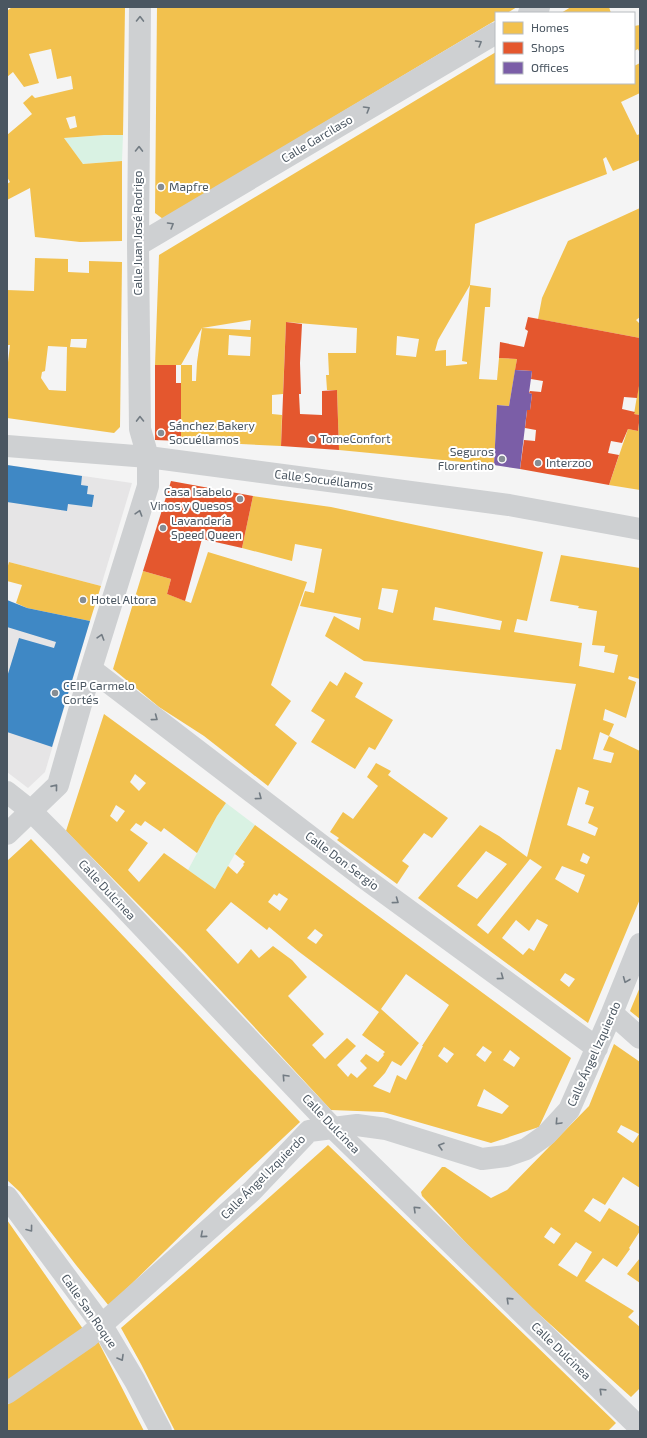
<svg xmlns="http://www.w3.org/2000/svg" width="647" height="1438" font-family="'Exo 2',sans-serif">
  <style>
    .education { fill: #e6e5e6 }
    .green { fill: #d9f2e3 }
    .homes { fill: #f2c14e; fill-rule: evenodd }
    .shops { fill: #e4572e }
    .offices { fill: #7b5ea7 }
    .schools { fill: #3f88c5 }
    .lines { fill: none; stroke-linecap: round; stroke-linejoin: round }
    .minor { stroke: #ced0d2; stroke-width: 22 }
    .oneway { stroke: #727b83 }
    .poi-dot { fill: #868d94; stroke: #fff; stroke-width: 1.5 }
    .labels { text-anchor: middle; stroke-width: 4; stroke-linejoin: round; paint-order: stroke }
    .street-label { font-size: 12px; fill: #4a5661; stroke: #fff }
    .poi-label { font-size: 12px; fill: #4a5661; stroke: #fff; text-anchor: start }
  </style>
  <rect width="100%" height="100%" fill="#f4f4f4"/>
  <path class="education" d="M7,465L132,483L101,586L9,562L7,569Z
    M7,600L27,608L90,621L45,772L28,788L7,772Z"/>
  <path class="green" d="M104,135H123L122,161L83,164L64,138Z
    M226,803L255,825L236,852L215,889L188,870L217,816Z"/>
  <path class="homes" d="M12,7H125L123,135H104L64,138L83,164L122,161V241L80,242L35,237L30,188L7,200V184L10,182L7,177V135L32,114L23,103L32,95L35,98L73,89L71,76L57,79L51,49L29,54L39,83L24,87L13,72L7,77V11ZM75,116L77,127L70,129L66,118Z
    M157,7H517L507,13H496V20L163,219L155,213Z
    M571,7H609L611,13H561Z
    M640,25V53L638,49L634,51V26Z
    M496,52V83H634V66L640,63V93L621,102L637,135L640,134V160L613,171L606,157L603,159L607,174L475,224L470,285L491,288L490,307H485L479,379L497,380L499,358L517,359L509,406L497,405L494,465L339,450L337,390H327L326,375H329L328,353H356L357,328L286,322L283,394L272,395V414L282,415L281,446L181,441V365H192V381H196L197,362L202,328L181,365H155L159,255ZM470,285L462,361L467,362V364L446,366V350L435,351L438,340ZM251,320L250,330L202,328ZM229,335L251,337L250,356L228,355ZM397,336L419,339L416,357L396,355Z
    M640,208V317L636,320L640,324V338L538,319L542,298L568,241Z
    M35,258L68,259V272L89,273V261L122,262L120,427L114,433L7,418V362H8L10,345H7V290L34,291ZM71,339H87L86,348L70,347ZM48,346L67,347L66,391L49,390L41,378L42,372L45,371Z
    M639,384H640V415L634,414Z
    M639,423L640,490L609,485L628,429L638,431Z
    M253,496L331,507L543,552L527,621L517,619L514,632L582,643L579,666L614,673L618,655L604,652L605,646L592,645L597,611L578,608L579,606L550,601L561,555L640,568V679L629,676L628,679L636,682L626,718L605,709L603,720L614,724L609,736L640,751V899L588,1023L418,898L480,825L499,836L527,857L556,749L561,750L576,684L364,661L325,636L334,616L359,630L361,618L300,606L305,591L314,593L322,549L295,544L292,561L242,548ZM382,588L398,590L393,613L378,609ZM435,607L502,621L500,630L433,620ZM600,732L609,736L603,750L614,753L611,763L593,759ZM578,787L589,791L585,804L594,807L588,823L598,828L595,836L567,825ZM486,851L507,864L477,899L457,886ZM583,853L590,857L587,864L580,861ZM530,859L542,867L488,934L477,925ZM562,866L585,875L578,893L555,879ZM537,919L548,925L534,951L529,948L523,955L502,938L516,920L529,931ZM565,973L575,979L569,987L560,980Z
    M208,552L307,582L271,685L291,701L275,725L297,743L268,786L204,736L159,707L113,669L143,571L171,579L167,594L191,603Z
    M9,562L101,586L90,621L27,608L16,603L22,585L7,581V569Z
    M345,672L363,683L355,697L393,720L375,750L369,747L355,769L311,742L325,720L311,711L330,681L337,686Z
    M104,714L226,803L217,816L197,853L164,828L161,832L145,821L141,826L136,823L130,830L148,843L128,870L139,882L164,853L215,889L228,866L237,874L244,865L243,864L245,862L235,854L255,825L571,1058L539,1127L491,1143L383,1112L331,1110L186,953L66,831ZM135,774L146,783L139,791L130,782ZM116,805L125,811L117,822L110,816ZM279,893L288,899L280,911L268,902L274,894L277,896ZM231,902L267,930L269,927L298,951L379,1012L362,1035L385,1052L383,1054L384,1055L378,1062L366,1054L360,1061L367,1068L357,1078L351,1073L348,1077L337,1065L356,1046L347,1038L325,1059L312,1045L324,1034L288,996L307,977L292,960L273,946L259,958L251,949L238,964L206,930ZM315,929L323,935L316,944L307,938ZM406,974L449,1005L422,1046H423L406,1080L397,1075L390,1093L373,1086L385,1073L392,1061L401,1066L419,1043L381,1009ZM483,1046L492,1052L485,1062L476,1055ZM444,1047L454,1054L447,1063L438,1056ZM510,1050L520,1058L514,1067L503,1060ZM484,1089L509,1106L502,1114L477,1106Z
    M376,763L391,771L388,775L448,818L432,838L424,833L402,861L409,866L397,884L337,840L339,838L330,832L343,812L353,819L378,786L367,777Z
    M31,839L300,1122L220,1197L109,1306L76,1265L20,1192L7,1180V861Z
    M640,987V1019L630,1011Z
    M614,1044L640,1062V1188L623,1177L605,1205L593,1198L584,1211L600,1222L609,1208L640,1227V1231L629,1248L630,1249L617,1267L603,1258L585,1281L634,1311L628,1317L640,1327V1388L631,1397L500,1279L422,1196L421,1192L442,1167H445L491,1198L507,1190L589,1106ZM621,1125L639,1134L633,1143L617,1132ZM551,1227L561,1234L554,1244L544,1237ZM576,1242L592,1252L577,1277L558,1265Z
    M328,1145L616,1423L608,1431H175L141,1364L121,1328L190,1268Z
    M7,1220L83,1329L7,1383Z
    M640,1258V1283L627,1274Z
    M98,1341L144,1431H7V1405Z"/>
  <path class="shops" d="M528,317L640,338V380L637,398L624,397L622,409L635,412L634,414L640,415L638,431L628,429L622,443L611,441L608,453L619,455L609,485L520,469L524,440L535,441L536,430L525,428L527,410H530L532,394L529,393L530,391L541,392L543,381L531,379L532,371L515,370L517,359L499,358L500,342L524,347L528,331L525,329Z
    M286,322L302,324L300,363L301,394H299L300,414L322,415V391L337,390L339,450L281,446Z
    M155,365H176V383H181V441L155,440Z
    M171,481L253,496L242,548L202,539L185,601L167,594L171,579L143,571Z"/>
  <path class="offices" d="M515,370L532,371L529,393L532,394L530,410H527L520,469L494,465L497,405L509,406Z"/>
  <path class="schools" d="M7,465L82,476L81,485L88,486L87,494L94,495L92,507L68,504L67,511L7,502Z
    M7,600L27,608L90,621L52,747L7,732V677L19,638L54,648L56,642L7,627Z"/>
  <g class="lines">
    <path class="minor" d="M529,13L539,7
      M138,245L496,33
      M7,446L148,457L509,505L640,529
      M91,669L363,877L597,1048
      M7,792L31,811L59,839L333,1128L640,1428
      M7,834L58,785L91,669L148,486V457L140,429L138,245L140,7
      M612,1013L640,1038
      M7,1197L101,1324L135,1381L161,1431
      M7,1393L88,1337L252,1191L309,1131L357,1125L386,1129L482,1159L506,1156L526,1149L546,1135L569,1110L612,1013L640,944"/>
  </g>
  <defs><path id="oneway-chevron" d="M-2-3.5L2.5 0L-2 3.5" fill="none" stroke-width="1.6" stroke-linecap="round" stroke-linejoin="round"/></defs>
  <g class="oneway">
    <use href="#oneway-chevron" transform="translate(140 19) rotate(-89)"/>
    <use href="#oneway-chevron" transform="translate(479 43) rotate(-31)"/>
    <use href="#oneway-chevron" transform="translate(367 109) rotate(-31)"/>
    <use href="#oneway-chevron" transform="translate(139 149) rotate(-89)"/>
    <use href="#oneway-chevron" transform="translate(171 225) rotate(-31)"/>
    <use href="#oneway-chevron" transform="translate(140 419) rotate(-91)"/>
    <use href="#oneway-chevron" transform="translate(139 513) rotate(-73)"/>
    <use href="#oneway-chevron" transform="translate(101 637) rotate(-73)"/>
    <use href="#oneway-chevron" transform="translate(155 718) rotate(37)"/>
    <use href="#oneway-chevron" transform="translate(55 787) rotate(-51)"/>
    <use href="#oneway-chevron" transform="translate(259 797) rotate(37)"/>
    <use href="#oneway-chevron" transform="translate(396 901) rotate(36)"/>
    <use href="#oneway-chevron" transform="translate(501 977) rotate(36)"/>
    <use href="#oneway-chevron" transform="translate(626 980) rotate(112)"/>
    <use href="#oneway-chevron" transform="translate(285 1077) rotate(-133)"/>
    <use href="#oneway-chevron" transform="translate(558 1122) rotate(133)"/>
    <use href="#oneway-chevron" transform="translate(441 1146) rotate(-164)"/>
    <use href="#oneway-chevron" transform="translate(416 1209) rotate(-136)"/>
    <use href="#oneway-chevron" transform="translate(30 1229) rotate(53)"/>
    <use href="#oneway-chevron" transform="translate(203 1235) rotate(139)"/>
    <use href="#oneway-chevron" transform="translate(509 1300) rotate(-136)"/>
    <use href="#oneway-chevron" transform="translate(121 1358) rotate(60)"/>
    <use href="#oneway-chevron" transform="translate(602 1391) rotate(-136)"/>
  </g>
  <g class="poi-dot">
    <circle cx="161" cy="187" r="4"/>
    <circle cx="161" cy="433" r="4"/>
    <circle cx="312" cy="439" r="4"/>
    <circle cx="502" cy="459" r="4"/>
    <circle cx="538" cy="463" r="4"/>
    <circle cx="240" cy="499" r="4"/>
    <circle cx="163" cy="528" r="4"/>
    <circle cx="83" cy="600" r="4"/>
    <circle cx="55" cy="693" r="4"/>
  </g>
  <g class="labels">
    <g class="street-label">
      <text transform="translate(317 139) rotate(-31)" y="4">Calle Garcilaso</text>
      <text transform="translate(138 233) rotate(-90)" y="4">Calle Juan José Rodrigo</text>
      <text transform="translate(324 480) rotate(7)" y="4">Calle Socuéllamos</text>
      <text transform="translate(342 861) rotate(37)" y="4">Calle Don Sergio</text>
      <text transform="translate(107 890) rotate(47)" y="4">Calle Dulcinea</text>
      <text transform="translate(594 1054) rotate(-66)" y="4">Calle Ángel Izquierdo</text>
      <text transform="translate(331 1124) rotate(46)" y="4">Calle Dulcinea</text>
      <text transform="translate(263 1177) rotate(-45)" y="4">Calle Ángel Izquierdo</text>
      <text transform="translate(89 1311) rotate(55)" y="4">Calle San Roque</text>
      <text transform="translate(561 1351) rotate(44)" y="4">Calle Dulcinea</text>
    </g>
    <g class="poi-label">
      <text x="169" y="191">Mapfre</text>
      <text x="169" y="430">Sánchez Bakery<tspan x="169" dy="14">Socuéllamos</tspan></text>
      <text x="320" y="443">TomeConfort</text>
      <text x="494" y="456" text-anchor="end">Seguros<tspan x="494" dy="14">Florentino</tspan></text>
      <text x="546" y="467">Interzoo</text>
      <text x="232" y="496" text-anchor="end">Casa Isabelo<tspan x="232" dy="14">Vinos y Quesos</tspan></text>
      <text x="171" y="525">Lavandería<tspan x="171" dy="14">Speed Queen</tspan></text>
      <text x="91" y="604">Hotel Altora</text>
      <text x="63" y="690">CEIP Carmelo<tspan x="63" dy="14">Cortés</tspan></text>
    </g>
  </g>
  <rect width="647" height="1438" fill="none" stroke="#4a5661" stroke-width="16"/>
  <rect x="495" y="12" width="140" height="72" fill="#ffffff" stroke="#b7bbc0"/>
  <rect x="503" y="22" width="20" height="12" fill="#f2c14e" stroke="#b7bbc0"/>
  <text x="531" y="32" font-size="12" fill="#4a5661">Homes</text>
  <rect x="503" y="42" width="20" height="12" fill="#e4572e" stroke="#b7bbc0"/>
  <text x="531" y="52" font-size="12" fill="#4a5661">Shops</text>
  <rect x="503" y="62" width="20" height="12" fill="#7b5ea7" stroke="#b7bbc0"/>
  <text x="531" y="72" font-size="12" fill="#4a5661">Offices</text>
</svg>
